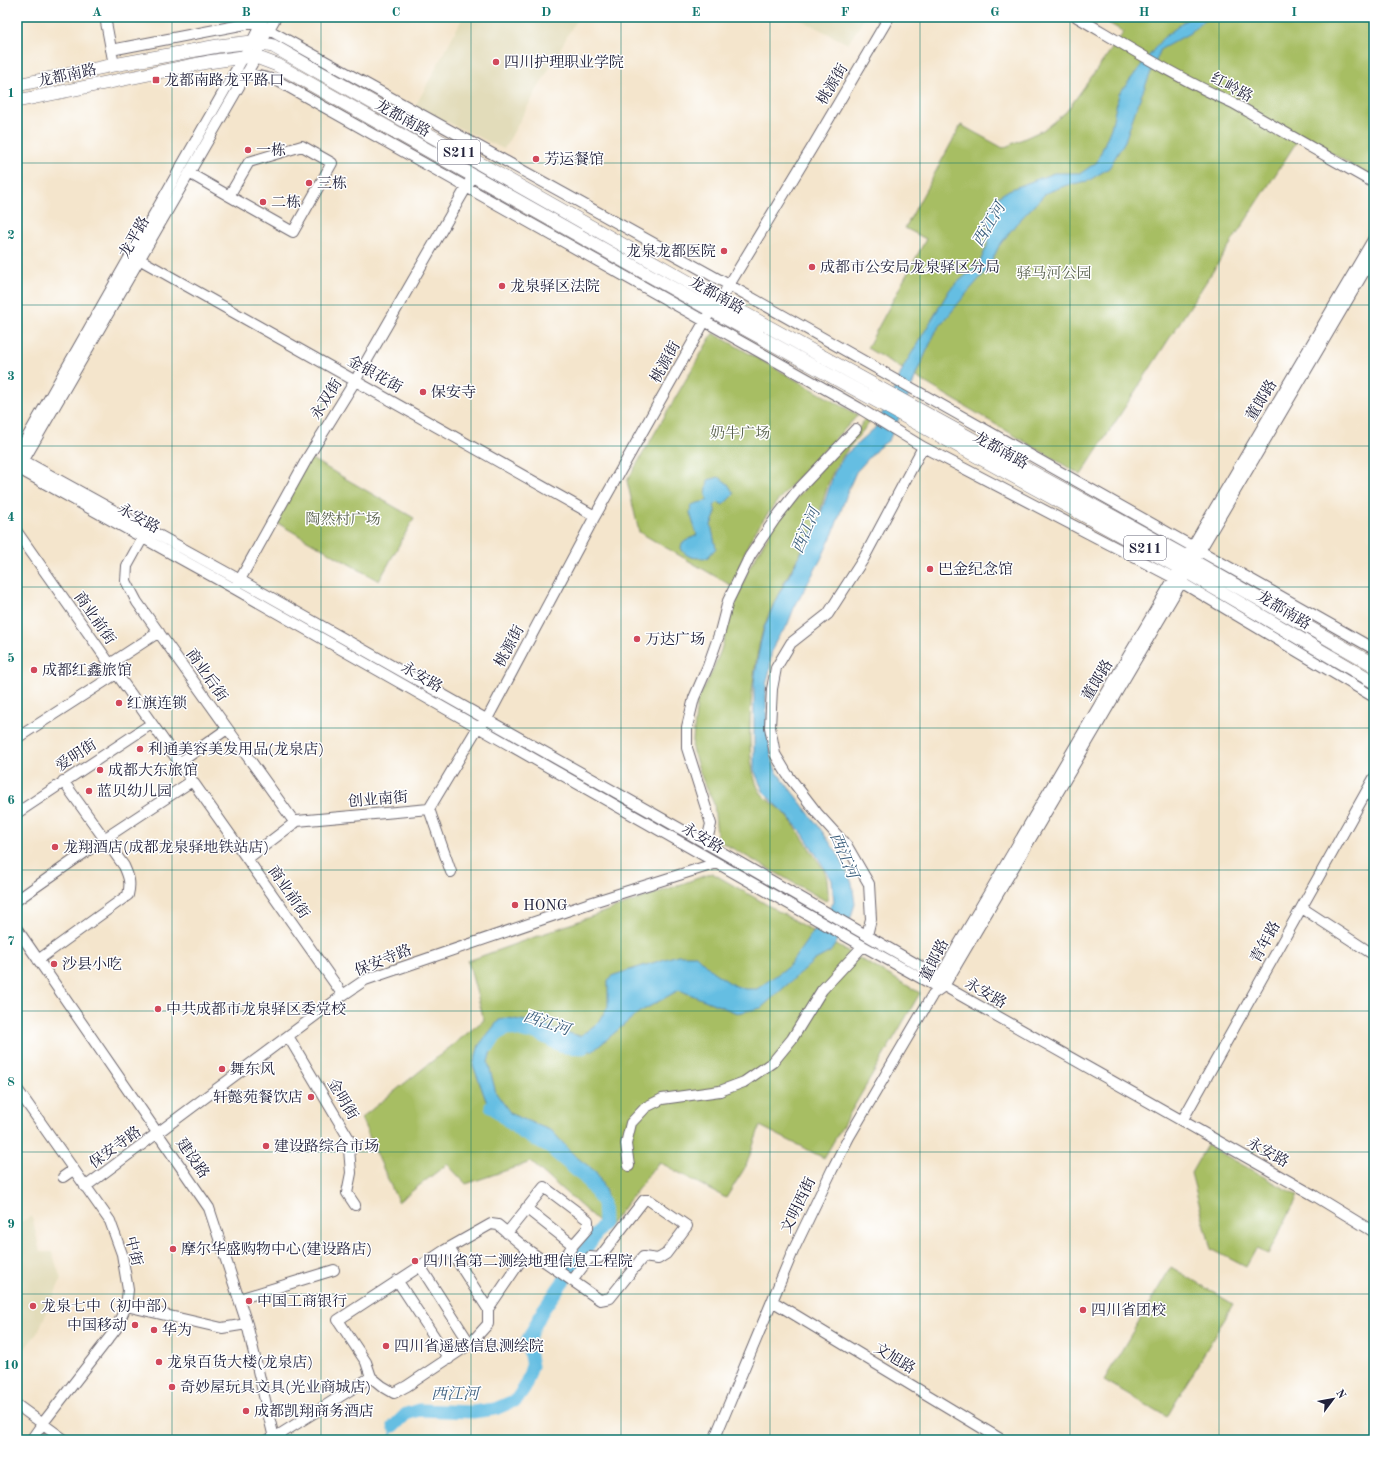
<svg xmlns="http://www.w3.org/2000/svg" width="1391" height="1457" font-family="'Old Standard TT','Noto Serif SC',serif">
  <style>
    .built { fill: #e2dcba }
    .green { fill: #a7be63; stroke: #64704f }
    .water { fill: #65bee2; stroke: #44708e }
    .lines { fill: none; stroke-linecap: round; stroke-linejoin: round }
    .stream { stroke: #65bee2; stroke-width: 2 }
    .river { stroke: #65bee2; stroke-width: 13 }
    .minor-casing { stroke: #6c666e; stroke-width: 12 }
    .major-casing { stroke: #6c666e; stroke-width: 14 }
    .minor { stroke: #fff; stroke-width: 10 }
    .major { stroke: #fff; stroke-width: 13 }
    .grid { fill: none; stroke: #0f766e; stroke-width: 1; stroke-opacity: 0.55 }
    .poi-dot { fill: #d1495b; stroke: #fff; stroke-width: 1.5 }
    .labels { text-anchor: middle; stroke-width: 3; stroke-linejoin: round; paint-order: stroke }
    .shield { fill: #fff; stroke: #646476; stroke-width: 1 }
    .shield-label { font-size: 14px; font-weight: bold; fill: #22223b }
    .poi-label { font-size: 15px; fill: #22223b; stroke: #fff; text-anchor: start }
    .street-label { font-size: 15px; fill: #22223b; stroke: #fff }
    .park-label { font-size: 15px; fill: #57604b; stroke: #fff }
    .water-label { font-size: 16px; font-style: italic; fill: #3d607e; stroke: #fff }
    .neatline { fill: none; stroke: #0f766e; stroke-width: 1.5 }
    .grid-label { font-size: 13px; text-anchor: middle; font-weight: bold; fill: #0f766e }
  </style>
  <rect width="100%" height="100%" fill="#fff"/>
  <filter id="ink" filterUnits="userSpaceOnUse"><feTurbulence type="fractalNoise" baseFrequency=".025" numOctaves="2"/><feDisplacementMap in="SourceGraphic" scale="8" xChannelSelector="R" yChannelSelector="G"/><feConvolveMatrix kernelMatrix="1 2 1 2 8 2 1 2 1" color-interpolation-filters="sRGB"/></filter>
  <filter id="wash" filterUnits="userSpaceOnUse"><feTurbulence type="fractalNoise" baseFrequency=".012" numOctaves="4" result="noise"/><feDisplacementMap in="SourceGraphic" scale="16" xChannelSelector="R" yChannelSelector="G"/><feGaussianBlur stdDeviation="0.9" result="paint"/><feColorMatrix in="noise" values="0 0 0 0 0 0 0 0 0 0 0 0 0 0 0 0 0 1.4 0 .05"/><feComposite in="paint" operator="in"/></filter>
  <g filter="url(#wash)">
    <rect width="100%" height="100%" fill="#f4e5cc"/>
    <path class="built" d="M463,17H578L504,149L415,107Z
      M796,17H865L848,44Z
      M32,1216L40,1252H52L61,1279L38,1332L22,1352L17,1350V1224Z"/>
    <path class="green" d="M1098,17H1374V175H1368L1301,135L1081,475L867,348L926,239L905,228L961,125L1003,148L1043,130L1066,112L1124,32Z
      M713,333L858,415C822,454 781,490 753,535C744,551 739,570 732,586L639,532L627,481Z
      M865,419L870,422C857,438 841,455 832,474C826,489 821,506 818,522C799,556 778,590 764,627C753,659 740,764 761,793C767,801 777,805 784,812C795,825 804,840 813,854C817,860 822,866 825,872C828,880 828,890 828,899L826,901L721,842L717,835L714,804L702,778L692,749L697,702L712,672L721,650L728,625L748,570L773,527L820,470L852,439Z
      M308,457L414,518L379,581L272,520Z
      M712,873L920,993L824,1158L760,1126L746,1166L726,1198L659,1162L607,1229L531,1162L466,1184L447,1164L398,1202L361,1118L484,1020L468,961Z
      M1207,1145L1298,1196L1268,1254L1256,1249L1246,1267L1211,1249L1191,1173Z
      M1171,1267L1233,1304L1167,1417L1104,1380Z"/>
    <path class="water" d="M1190,17H1207L1190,33L1161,49L1138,103L1125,141L1109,168L1088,181L1067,185L1046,193L1016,224L999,246L988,269L966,294L936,331L917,372L906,403L889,440L878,448L856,472L849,488L833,533L821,559L794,608L787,626L776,640L771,654L770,669L766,685V700L767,730L772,760L776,771L817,824L839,856L852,883L855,904L848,926L830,952L815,960L761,1008L737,1013L679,990L638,1013L593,1051L571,1050L545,1035L521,1034L501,1030L493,1043L488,1062L496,1093L511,1114L552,1131L574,1155L596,1172L606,1192V1207L590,1180L575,1173L555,1152L488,1106L473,1065L479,1045L499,1020L508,1018L533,1022L546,1025L553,1029L580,1036L599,1022L608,1007V980L614,975L678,955H696L712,971L733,985L745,989H757L789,966L834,902L832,880L803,834L786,814L764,793L754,770V682L759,649L764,628L775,601L818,522L834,473L845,455L875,428L891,396L904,366L950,289L979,264L988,244V210L996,198L1009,190L1054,173H1081L1097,162L1111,128L1119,94L1162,39Z
      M719,477L728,484L734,494L723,505L718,502L714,506L716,513L711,525L716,548L707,558C697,558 686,559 681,548L682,543L697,535L690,513L691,506C696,502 702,503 708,500L706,494L708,480Z"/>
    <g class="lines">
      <path class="stream" d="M389,1440L394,1426"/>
      <path class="river" d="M489,1046L497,1034L508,1028L527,1033H536L564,1047L583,1048
        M394,1426L406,1414L419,1410L473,1412L495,1409L516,1400L525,1387L532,1366L527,1341L543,1310L604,1223L603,1203L585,1178L550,1148L521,1132L491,1106"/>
    </g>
  </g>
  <g filter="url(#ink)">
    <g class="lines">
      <defs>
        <path id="minor" d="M105,17L114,65
          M1077,17C1128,47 1179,79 1233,103L1374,183
          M269,30L729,285L1374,649
          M111,50L262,21
          M246,73L276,80L859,408L923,447L1174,578L1374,697
          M189,173L229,196L249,162L302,146L332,163L293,232L229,196
          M139,259L595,516
          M17,455L252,42L264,17
          M17,457L240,580L716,849L939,977L944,986
          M21,465L256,57L261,43L276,17
          M17,468L235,589L863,946L935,986H944L1315,1196L1374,1232
          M17,532L343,995
          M143,537L127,566L126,581L137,602L295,823
          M1189,552L1374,238
          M237,585L308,457L355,381L470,181
          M110,664L159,632
          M17,738L116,674
          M179,763L227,729
          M429,809L451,872
          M17,813L151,724
          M706,844L711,824L687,748V727L694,698L708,666L720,632L728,601L750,556L775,519L796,492L856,429
          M247,859L297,821L429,809L478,727L487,719L595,516L711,310L720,300L813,146L889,17
          M17,900L104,839L192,781
          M1302,908L1374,955
          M17,929L209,1208L247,1324L274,1438
          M867,935L871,919L869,884L847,846L817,813L787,774L775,754L770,727L772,689L776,668L791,643L828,614L864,558L923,447
          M38,960L128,895C131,883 129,877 124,866L63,781
          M936,983L1177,573
          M288,1036L348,1137L351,1173L347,1193L355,1205
          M17,1089L110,1221L122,1254L128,1290L126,1306L116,1329L43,1423L31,1440
          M1182,1121L1374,778
          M629,1166L626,1144L631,1123L646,1107L662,1099L720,1091L744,1082L773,1062L792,1039L822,990L863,946
          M63,1177L73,1170
          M85,1187L343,995L365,980L593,902L717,863
          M526,1208L573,1245
          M507,1233L544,1187L588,1220V1228L573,1245L557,1270
          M449,1248L488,1309
          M528,1250L488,1309V1324L470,1344L407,1386L394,1393L382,1386L371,1377L366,1362L338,1320L445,1250L491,1224L498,1225L528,1250L600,1300L610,1298L643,1257L658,1259L666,1254L687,1226L649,1200H644L599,1258L590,1257L572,1281
          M420,1266L470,1344
          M397,1280L449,1359
          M239,1299L334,1270
          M772,1301L1002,1440
          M126,1306L222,1328L247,1324
          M17,1405L65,1440
          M267,1440L274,1438L371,1377
          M714,1440L793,1251L832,1170L849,1137L933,994L944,986L1374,255"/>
        <path id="major" d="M17,85L114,65L218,46L252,42L273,46L720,300L1186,557L1374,665
          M17,101L208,62L243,57H256L277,65L711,310L1180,568L1374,682"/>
      </defs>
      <use href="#minor" class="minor-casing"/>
      <use href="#major" class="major-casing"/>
      <use href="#minor" class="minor"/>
      <use href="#major" class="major"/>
    </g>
  </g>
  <path class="grid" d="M172,17V1440M321,17V1440M471,17V1440M621,17V1440M770,17V1440M920,17V1440M1070,17V1440M1219,17V1440M17,163H1374M17,305H1374M17,446H1374M17,587H1374M17,728H1374M17,870H1374M17,1011H1374M17,1152H1374M17,1294H1374"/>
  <g class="poi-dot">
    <circle cx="496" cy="62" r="4"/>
    <rect x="152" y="76" width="8" height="8" rx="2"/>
    <circle cx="248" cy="150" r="4"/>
    <circle cx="536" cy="159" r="4"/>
    <circle cx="309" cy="183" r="4"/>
    <circle cx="263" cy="202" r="4"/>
    <circle cx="724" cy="251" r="4"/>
    <circle cx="812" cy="267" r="4"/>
    <circle cx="502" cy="286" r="4"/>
    <circle cx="423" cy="392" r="4"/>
    <circle cx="930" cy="569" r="4"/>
    <circle cx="637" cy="639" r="4"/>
    <circle cx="34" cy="670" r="4"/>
    <circle cx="119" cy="703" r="4"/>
    <circle cx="140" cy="749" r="4"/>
    <circle cx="100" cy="770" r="4"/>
    <circle cx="89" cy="791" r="4"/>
    <circle cx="55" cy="847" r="4"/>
    <circle cx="515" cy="905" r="4"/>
    <circle cx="54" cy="964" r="4"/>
    <circle cx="158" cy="1009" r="4"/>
    <circle cx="222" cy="1069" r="4"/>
    <circle cx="311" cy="1097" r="4"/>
    <circle cx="266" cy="1146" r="4"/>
    <circle cx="173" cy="1249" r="4"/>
    <circle cx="415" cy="1261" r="4"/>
    <circle cx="249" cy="1301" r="4"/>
    <circle cx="33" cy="1306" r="4"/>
    <circle cx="1083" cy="1310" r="4"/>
    <circle cx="135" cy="1325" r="4"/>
    <circle cx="154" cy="1330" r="4"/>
    <circle cx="386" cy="1346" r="4"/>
    <circle cx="159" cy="1362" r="4"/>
    <circle cx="172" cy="1387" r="4"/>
    <circle cx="246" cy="1411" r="4"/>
  </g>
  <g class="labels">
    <g class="shield">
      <rect x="438" y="140" width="42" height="24" rx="3"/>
      <rect x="1124" y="536" width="42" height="24" rx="3"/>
    </g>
    <g class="shield-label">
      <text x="459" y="157">S211</text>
      <text x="1145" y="553">S211</text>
    </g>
    <g class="poi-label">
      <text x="504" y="67">四川护理职业学院</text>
      <text x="164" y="85">龙都南路龙平路口</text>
      <text x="256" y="155">一栋</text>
      <text x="544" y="164">芳运餐馆</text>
      <text x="317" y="188">三栋</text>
      <text x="271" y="207">二栋</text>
      <text x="716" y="256" text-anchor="end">龙泉龙都医院</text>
      <text x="820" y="272">成都市公安局龙泉驿区分局</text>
      <text x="510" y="291">龙泉驿区法院</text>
      <text x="431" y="397">保安寺</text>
      <text x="938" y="574">巴金纪念馆</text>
      <text x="645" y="644">万达广场</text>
      <text x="42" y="675">成都红鑫旅馆</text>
      <text x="127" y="708">红旗连锁</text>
      <text x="148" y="754">利通美容美发用品(龙泉店)</text>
      <text x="108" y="775">成都大东旅馆</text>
      <text x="97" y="796">蓝贝幼儿园</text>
      <text x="63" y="852">龙翔酒店(成都龙泉驿地铁站店)</text>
      <text x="523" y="910">HONG</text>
      <text x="62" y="969">沙县小吃</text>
      <text x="166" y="1014">中共成都市龙泉驿区委党校</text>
      <text x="230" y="1074">舞东风</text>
      <text x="303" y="1102" text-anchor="end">轩懿苑餐饮店</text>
      <text x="274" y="1151">建设路综合市场</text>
      <text x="181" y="1254">摩尔华盛购物中心(建设路店)</text>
      <text x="423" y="1266">四川省第二测绘地理信息工程院</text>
      <text x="257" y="1306">中国工商银行</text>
      <text x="41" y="1311">龙泉七中（初中部）</text>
      <text x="1091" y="1315">四川省团校</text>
      <text x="127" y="1330" text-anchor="end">中国移动</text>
      <text x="162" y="1335">华为</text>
      <text x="394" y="1351">四川省遥感信息测绘院</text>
      <text x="167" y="1367">龙泉百货大楼(龙泉店)</text>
      <text x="180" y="1392">奇妙屋玩具文具(光业商城店)</text>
      <text x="254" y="1416">成都凯翔商务酒店</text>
    </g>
    <g class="street-label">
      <text transform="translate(67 75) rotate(-12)" y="5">龙都南路</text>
      <text transform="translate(832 84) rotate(-59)" y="5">桃源街</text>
      <text transform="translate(1232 87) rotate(28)" y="5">红岭路</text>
      <text transform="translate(403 118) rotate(29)" y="5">龙都南路</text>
      <text transform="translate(134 237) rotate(-60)" y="5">龙平路</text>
      <text transform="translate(717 295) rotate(29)" y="5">龙都南路</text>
      <text transform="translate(665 362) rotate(-61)" y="5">桃源街</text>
      <text transform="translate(375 374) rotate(29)" y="5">金银花街</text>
      <text transform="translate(326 399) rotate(-58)" y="5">永双街</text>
      <text transform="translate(1261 400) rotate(-59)" y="5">董郞路</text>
      <text transform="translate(1001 450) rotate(29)" y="5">龙都南路</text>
      <text transform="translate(139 518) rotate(29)" y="5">永安路</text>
      <text transform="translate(1284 610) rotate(31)" y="5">龙都南路</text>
      <text transform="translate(95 618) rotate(55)" y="5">商业前街</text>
      <text transform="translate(509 646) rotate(-62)" y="5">桃源街</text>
      <text transform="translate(207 675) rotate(55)" y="5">商业后街</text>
      <text transform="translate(422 677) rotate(30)" y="5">永安路</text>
      <text transform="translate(1097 680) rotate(-59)" y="5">董郞路</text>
      <text transform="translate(76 755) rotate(-33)" y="5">爱明街</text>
      <text transform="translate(378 799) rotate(-5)" y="5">创业南街</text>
      <text transform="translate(703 838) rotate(30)" y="5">永安路</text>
      <text transform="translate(289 892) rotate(55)" y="5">商业前街</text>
      <text transform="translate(1265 942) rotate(-61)" y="5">青年路</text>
      <text transform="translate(383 960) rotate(-22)" y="5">保安寺路</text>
      <text transform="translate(934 960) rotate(-63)" y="5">董郞路</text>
      <text transform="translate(986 993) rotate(30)" y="5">永安路</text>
      <text transform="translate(343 1099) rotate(59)" y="5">金明街</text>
      <text transform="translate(115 1147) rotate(-36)" y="5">保安寺路</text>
      <text transform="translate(1268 1152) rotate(29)" y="5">永安路</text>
      <text transform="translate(193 1158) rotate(55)" y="5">建设路</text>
      <text transform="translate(798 1205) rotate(-64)" y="5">文明西街</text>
      <text transform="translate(134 1251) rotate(76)" y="5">中街</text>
      <text transform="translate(895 1358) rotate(31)" y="5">文旭路</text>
    </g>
    <g class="park-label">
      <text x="1054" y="278">驿马河公园</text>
      <text x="740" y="438">奶牛广场</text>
      <text x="343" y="524">陶然村广场</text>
    </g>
    <g class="water-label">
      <text transform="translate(988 224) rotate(-59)" y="6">西江河</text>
      <text transform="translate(805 530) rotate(-67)" y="6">西江河</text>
      <text transform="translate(845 855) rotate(67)" y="6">西江河</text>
      <text transform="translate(547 1022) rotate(18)" y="6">西江河</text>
      <text x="455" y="1399">西江河</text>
    </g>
  </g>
  <rect width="1391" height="1457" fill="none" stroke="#fff" stroke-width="44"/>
  <g transform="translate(1333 1399) rotate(58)" stroke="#ffffff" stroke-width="3" paint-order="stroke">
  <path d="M0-3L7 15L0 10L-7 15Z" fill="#22223b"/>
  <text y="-6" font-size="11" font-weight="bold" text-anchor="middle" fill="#22223b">N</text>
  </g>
  <rect x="22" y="22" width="1347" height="1413" class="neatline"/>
  <g class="grid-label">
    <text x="97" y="16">A</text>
    <text x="246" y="16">B</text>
    <text x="396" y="16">C</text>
    <text x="546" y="16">D</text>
    <text x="696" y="16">E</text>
    <text x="845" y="16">F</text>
    <text x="995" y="16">G</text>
    <text x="1144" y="16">H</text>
    <text x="1294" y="16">I</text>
    <text x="11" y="97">1</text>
    <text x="11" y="239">2</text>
    <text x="11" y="380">3</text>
    <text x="11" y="521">4</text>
    <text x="11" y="662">5</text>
    <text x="11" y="804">6</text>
    <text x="11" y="945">7</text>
    <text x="11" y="1086">8</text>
    <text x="11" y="1228">9</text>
    <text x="11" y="1369">10</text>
  </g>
</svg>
